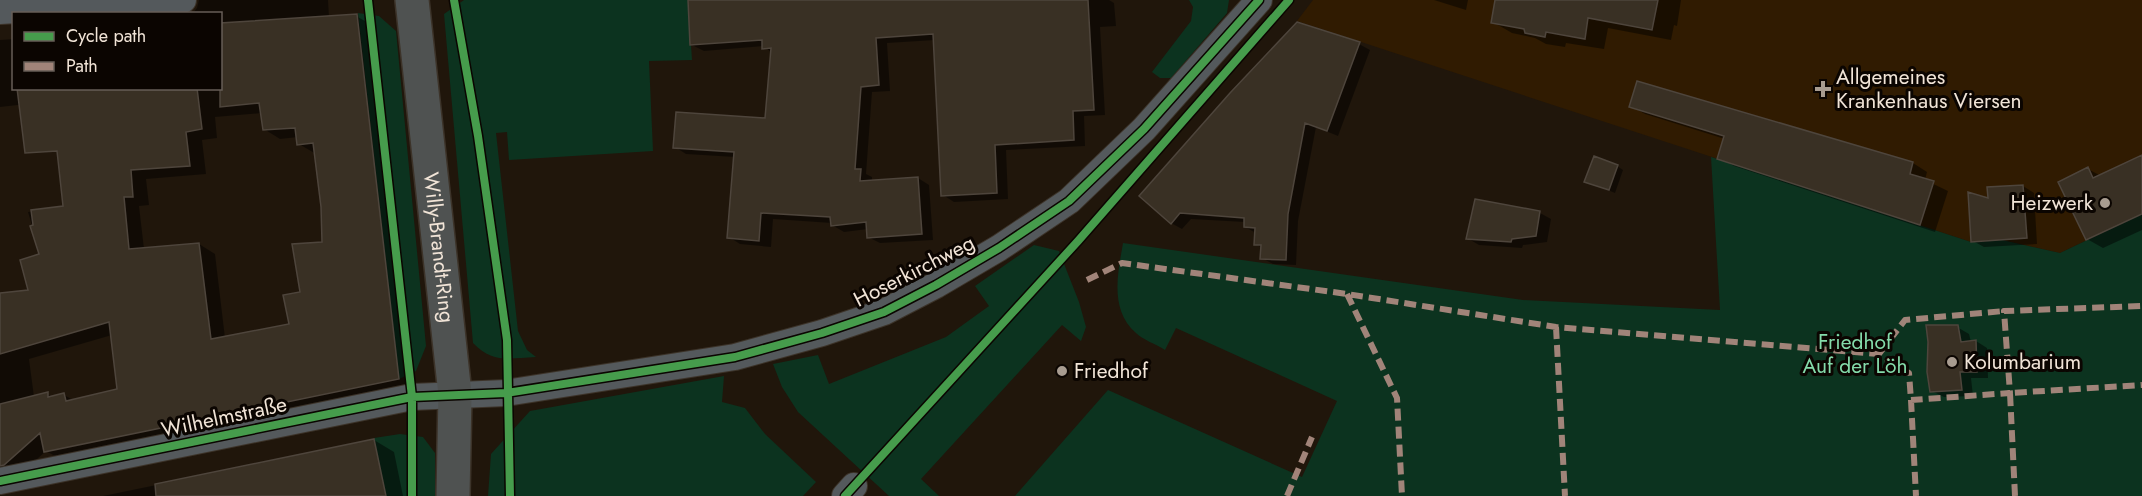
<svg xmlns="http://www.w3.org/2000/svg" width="2142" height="496" font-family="Jost,sans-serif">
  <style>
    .built { fill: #301b01 }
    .green { fill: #0c331f }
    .shadow { fill: #0007; fill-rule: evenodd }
    .building { fill: #393024; stroke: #4e453c; stroke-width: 1.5 }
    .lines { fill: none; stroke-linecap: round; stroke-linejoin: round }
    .minor-casing { stroke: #3c3329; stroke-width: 28 }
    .secondary-casing { stroke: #3c3329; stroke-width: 36 }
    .minor { stroke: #54595c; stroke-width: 26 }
    .secondary { stroke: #4f5251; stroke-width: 33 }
    .quiet { stroke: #a18479; stroke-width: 6; stroke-dasharray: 12 6; stroke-linecap: butt }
    .cycleway-casing { stroke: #0b0501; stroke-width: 11 }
    .cycleway { stroke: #469c4c; stroke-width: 8 }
    .poi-dot { fill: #a89c90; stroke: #0b0501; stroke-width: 2 }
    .labels { text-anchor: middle; stroke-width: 6; stroke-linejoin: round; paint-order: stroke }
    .poi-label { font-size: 21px; fill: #f1e4d7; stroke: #0b0501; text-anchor: start }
    .street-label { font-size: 21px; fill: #f1e4d7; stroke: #0b0501 }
    .park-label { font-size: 21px; fill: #84dbaa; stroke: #0b0501 }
  </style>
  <rect width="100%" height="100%" fill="#20160b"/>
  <path class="built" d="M1313,0H2142V214L2060,253L2002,240L1971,242L1297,21Z"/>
  <path class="green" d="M464,0H688L692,60L649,61L653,151L509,160L507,132L496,133L518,331L527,350L536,357C509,358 493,364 473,343L444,14Z
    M1189,0H1229L1227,13L1171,78H1160L1152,72L1191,21L1193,7Z
    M358,13L379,16L396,31L426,346L416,371L399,379Z
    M1711,157L1971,242L2002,240L2060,253L2142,214V496H1015L1108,390L1302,477L1337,401L1176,328L1165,350C1156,344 1143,340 1136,333C1109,309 1118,273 1123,243L1523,300L1720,310Z
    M1034,245L1059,251L1079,302L1086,327L1081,341L1062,325L921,479L939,496H889L798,412L782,387L773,364L818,355L829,384L946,337L989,306L975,286Z
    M724,376L722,402L745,408L765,434L816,482L803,496H488L491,454L530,411Z
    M400,434L423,437L435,453V496H385L374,438Z"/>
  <path class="shadow" d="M199,0H328L329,17L356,16L372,25L414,388L62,460L46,451L28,467L0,473V295L30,291L41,255L28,212L65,207L53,101L0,107V40L14,39V88H220V14H192L197,8ZM262,113L264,129L280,139L298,137L299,144L316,154L322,207L323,243L290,325L225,338L215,254L199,244L144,249L139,206L149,205L146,179L206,174L202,140L217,138L215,117ZM112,335L118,390L73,400L64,395L53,397L47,394L34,397L29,359Z
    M689,0H1109L1114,3L1116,26L1100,27L1105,115L1084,116L1085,146L1006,150L1008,199L954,202L943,195L935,40L887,43L890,91L872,92L866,174L872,177V182L918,178L929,185L933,240L880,243L868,237V229L844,232L832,225V223L773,219L771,247L740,244L729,237L735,157L686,154L675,147L767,120L772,53L764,46L704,51L692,45Z
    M1434,0H1468L1466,10Z
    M1497,0H1681L1677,26L1674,25L1671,40L1608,28L1604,49L1566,43L1565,47L1546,44L1535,38L1512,33L1493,22Z
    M1297,24L1359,44L1370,50L1338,136L1316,127L1298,221L1296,265L1273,264L1262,258V248L1256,244V233L1245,227V222L1191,219L1182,229L1171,223Z
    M1638,83L1913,163L1927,172L1925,180L1948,191L1935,232L1734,166L1719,158L1725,139L1645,114L1631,106Z
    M2142,162V230L2103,248L2087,239L2088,169L2101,176Z
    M1617,166L1623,170L1615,193L1586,181Z
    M2023,186L2034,193L2037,244L1984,247L1973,241L1989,200Z
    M1476,201L1540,213L1551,219L1547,242L1523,245L1522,248L1479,245L1467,238Z
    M1957,327L1969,334L1971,342L1976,341L1987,348L1988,378H1971L1973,396L1944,397L1932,391L1929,342Z
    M374,440L394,452L403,496H103Z"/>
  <path class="building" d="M688,0H1088L1094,110L1073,111L1074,140L995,145L997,193L941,196L933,34L876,38L879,85L861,87L855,169H861L860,181L918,177L922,234L867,238L866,222L831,226L830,217L761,213L759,241L727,238L734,152L673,148L676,112L765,118L771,48L762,49V40L690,45Z
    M1495,0H1658L1652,30L1588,18L1585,39L1546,32L1545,37L1525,33L1524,29L1491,23Z
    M357,14L399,379L44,452L40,433L4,465L0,466V404L48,392V397L64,393L66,401L117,389L109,322L0,354V293L28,290L20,260L39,254L30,226L33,225L31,210L63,206L57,151L25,153L17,88H197L202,129L186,132L190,166L131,170L133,197H124L129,249L199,243L211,339L289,324L283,295L300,292L292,244L322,242L321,207L313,143L297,145L295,128L263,130L259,103L220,107V23Z
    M1297,22L1360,42L1327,131L1305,123L1288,214L1286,260L1260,259L1261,245H1254L1255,228L1244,227V218L1180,213L1171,224L1139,196L1230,93Z
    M1637,81L1913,162L1910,174L1934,181L1920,225L1717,159L1724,136L1629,107Z
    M2142,155V214L2086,240L2058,182L2088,167L2093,178Z
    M1594,156L1618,165L1609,190L1584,182Z
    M2023,185L2027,238L1971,242L1968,192L1988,198L1987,187Z
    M1475,199L1540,211L1536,236L1512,239L1511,242L1466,239Z
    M1926,325H1958L1961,342L1976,340L1977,372H1960L1962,390L1930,392L1927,372L1928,342Z
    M374,439L386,496H156L155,484Z"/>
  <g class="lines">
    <defs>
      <path id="minor" d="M0,11L183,0
        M0,481L412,397L506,393L735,357L822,333L884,312L936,285L999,248L1069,201L1144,129L1259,0
        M845,496L854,486"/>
      <g id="secondary">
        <path id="s1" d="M412,0L455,394L453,496"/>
      </g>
    </defs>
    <use href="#minor" class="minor-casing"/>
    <use href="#secondary" class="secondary-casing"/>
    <use href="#minor" class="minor"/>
    <use href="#secondary" class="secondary"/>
    <path class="quiet" d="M1087,280L1122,263L1347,294L1556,327L1879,354L1909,373L1911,400L2010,393L2004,311L2142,306
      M1347,294L1397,398L1402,496
      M1556,327L1565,496
      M1879,354L1905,320L2004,311
      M1911,400L1916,496
      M1287,496L1312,437
      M2015,496L2010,393L2142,385"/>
    <defs>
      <path id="cycleway" d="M368,0L412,397V496
        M454,0L478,136L507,340L510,496
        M0,481L412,397L506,393L735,357L822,333L884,312L936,285L999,248L1069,201L1144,129L1259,0
        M845,496L1078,241L1289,0"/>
    </defs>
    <use href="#cycleway" class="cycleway-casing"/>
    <use href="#cycleway" class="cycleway"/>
  </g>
  <g class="poi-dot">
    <path d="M1820 80h6v6h6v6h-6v6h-6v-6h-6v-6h6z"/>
    <circle cx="2105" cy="203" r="6"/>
    <circle cx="1952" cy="362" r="6"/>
    <circle cx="1062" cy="371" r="6"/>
  </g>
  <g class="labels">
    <g class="poi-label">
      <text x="1836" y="84">Allgemeines<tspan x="1836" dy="24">Krankenhaus Viersen</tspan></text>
      <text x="2093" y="210" text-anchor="end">Heizwerk</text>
      <text x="1964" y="369">Kolumbarium</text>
      <text x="1074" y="378">Friedhof</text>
    </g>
    <g class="street-label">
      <text dy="7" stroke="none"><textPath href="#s1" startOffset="249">Willy-Brandt-Ring</textPath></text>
      <text transform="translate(914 271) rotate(-27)" y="7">Hoserkirchweg</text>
      <text transform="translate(224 417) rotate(-12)" y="7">Wilhelmstraße</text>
    </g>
    <g class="park-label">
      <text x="1855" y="349">Friedhof<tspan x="1855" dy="24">Auf der Löh</tspan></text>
    </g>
  </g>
  <rect x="12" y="12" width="210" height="78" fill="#0b0501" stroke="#675e57" stroke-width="1.5"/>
  <rect x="24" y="32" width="30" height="9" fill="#469c4c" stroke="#675e57" stroke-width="1.5"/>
  <text x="66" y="42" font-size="18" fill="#f1e4d7">Cycle path</text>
  <rect x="24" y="62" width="30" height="9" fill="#a18479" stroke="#675e57" stroke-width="1.5"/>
  <text x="66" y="72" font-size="18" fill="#f1e4d7">Path</text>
</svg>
